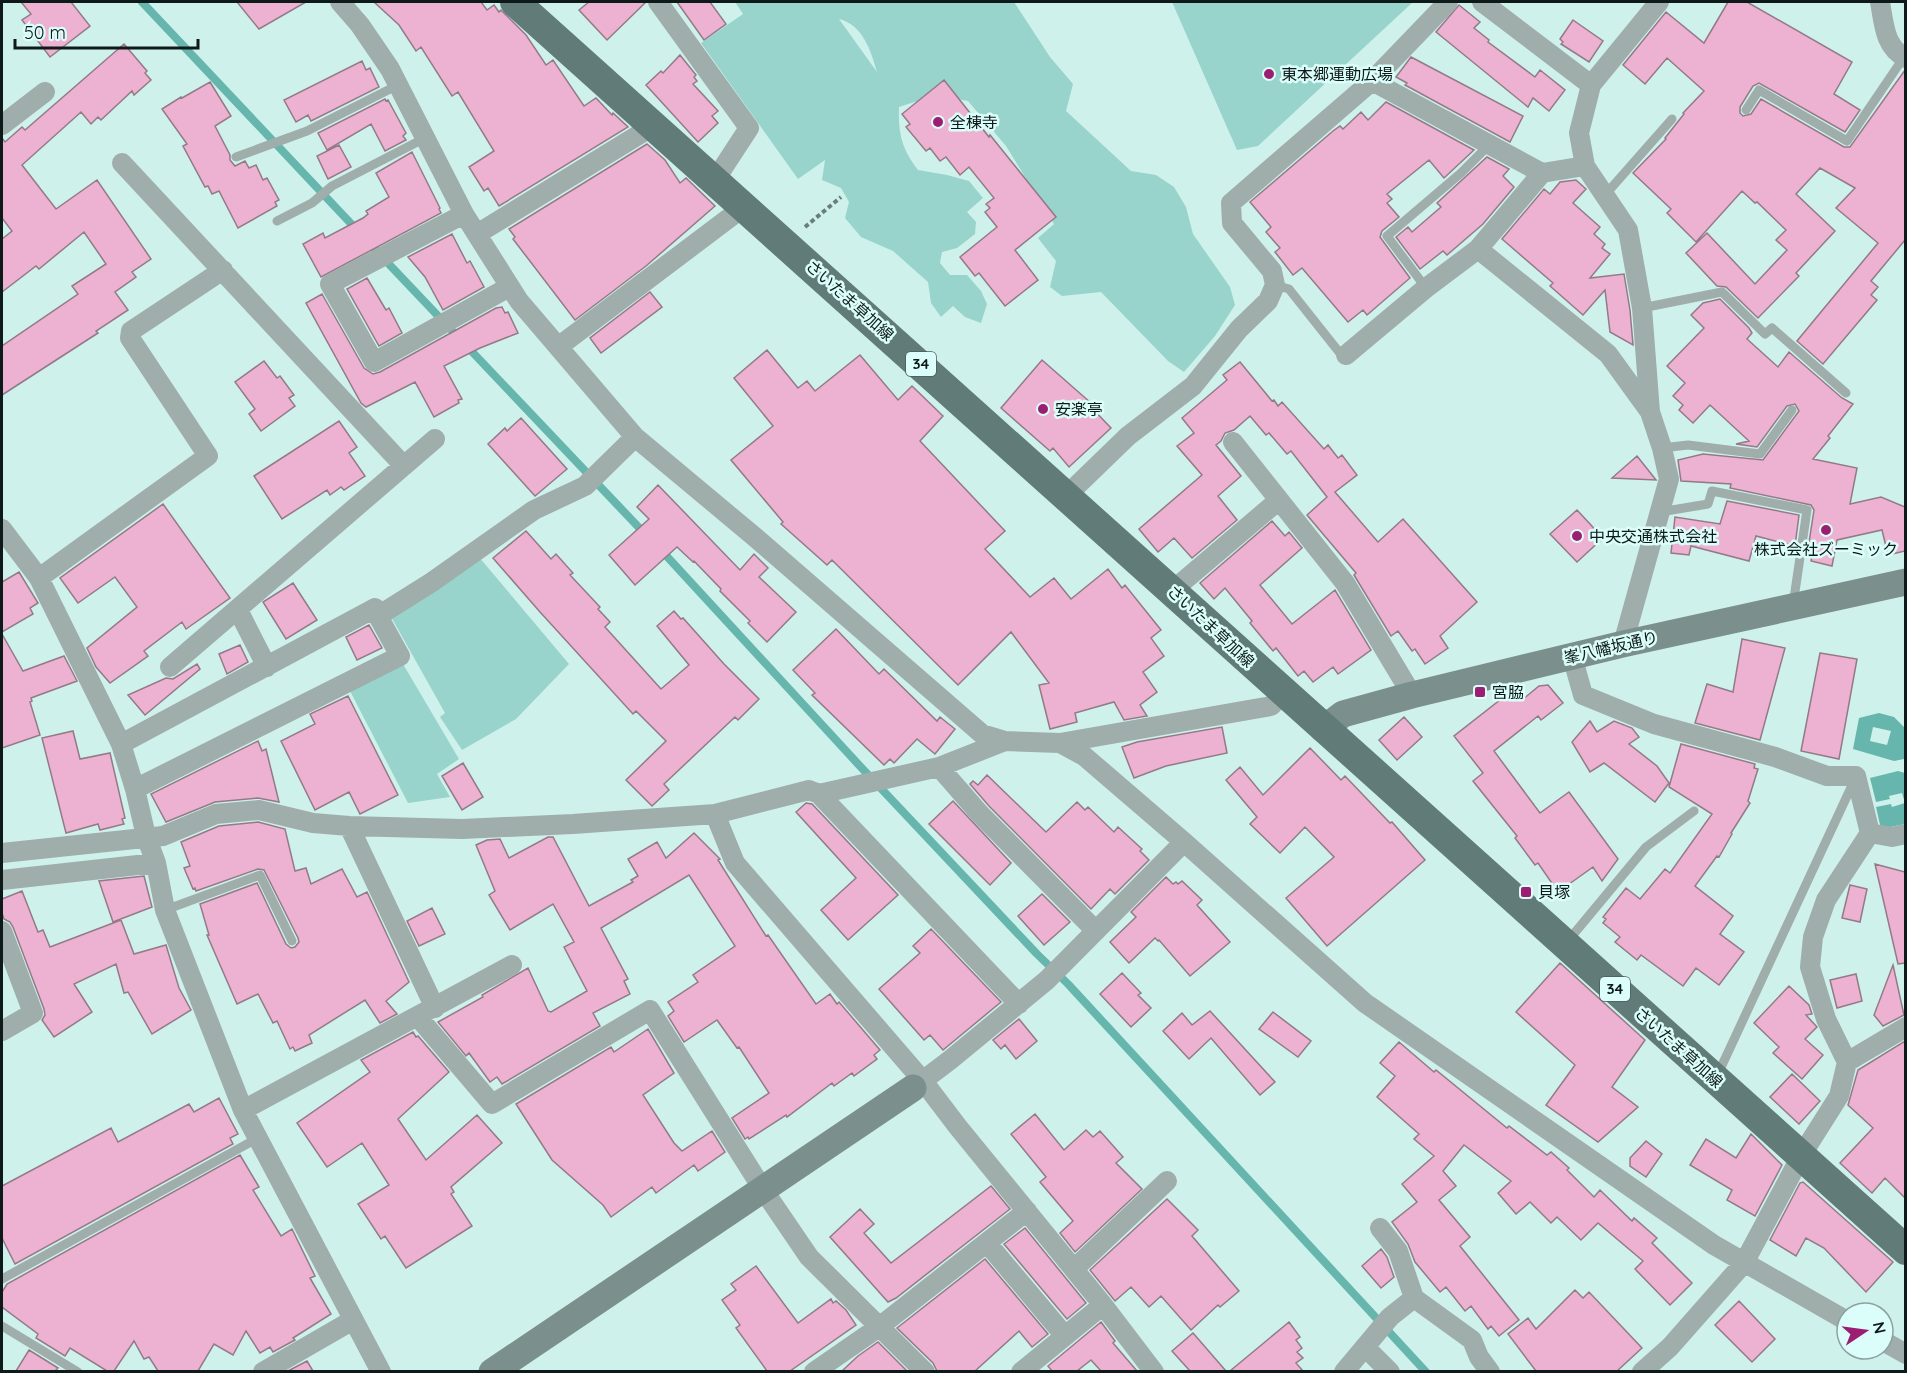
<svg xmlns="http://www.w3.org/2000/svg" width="1907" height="1373" font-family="Quicksand,'Noto Sans JP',sans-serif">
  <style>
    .green { fill: #98d4cc; fill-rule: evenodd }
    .water { fill: #66b6ad; fill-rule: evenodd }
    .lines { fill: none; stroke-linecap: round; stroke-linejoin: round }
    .stream { stroke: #66b6ad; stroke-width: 8 }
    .building { fill: #edb2d1; stroke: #937a87; stroke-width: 1.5 }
    .path { stroke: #687f7c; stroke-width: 4; stroke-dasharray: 4.5 3; stroke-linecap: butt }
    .lane { stroke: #9fadab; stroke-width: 9 }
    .street { stroke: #9fadab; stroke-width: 20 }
    .secondary { stroke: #7b908d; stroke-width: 27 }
    .primary { stroke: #617b78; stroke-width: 30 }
    .poi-dot { fill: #9c1e72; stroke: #dcfefa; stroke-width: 2 }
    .labels { text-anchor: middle; stroke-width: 5; stroke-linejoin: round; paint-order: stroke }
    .shield { fill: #dcfefa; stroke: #4c5e5c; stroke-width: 1.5 }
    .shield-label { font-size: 15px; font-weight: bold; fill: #0e1a19 }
    .poi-label { font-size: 16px; fill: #0e1a19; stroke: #dcfefa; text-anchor: start }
    .street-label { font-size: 16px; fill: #0e1a19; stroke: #dcfefa }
  </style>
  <rect width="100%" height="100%" fill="#cff1ec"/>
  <path class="green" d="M735,2H1014L1050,57L1073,84L1066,111L1131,171L1156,175L1174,187L1186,207L1193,234L1230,287L1235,305L1215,336L1184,372L1168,361L1101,292L1062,296L1050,287L1056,261L1038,238L1054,224L1006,146L968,101L936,95L899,107C898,134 902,149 918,170L947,175L969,181L983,198L967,212L976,222L975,234L957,248L942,252L940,263L950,275H967L981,291L987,304L981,323L965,317L953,306L941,317L931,303L928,282L893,251L861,237L845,218L849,202L841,188L822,180L825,160L798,179L701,43L743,14ZM839,19C863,25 871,51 877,72Z
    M1172,2H1413L1258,146L1237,150Z
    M479,557L569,664L516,719L462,750L440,717L445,713L390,615Z
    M403,664L459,759L437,774L450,797L408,803L350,691Z"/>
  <path class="water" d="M1879,713L1894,717L1904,727V759L1894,761L1853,749L1859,718ZM1873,727L1891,731L1887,745L1870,741Z
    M1898,771L1905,773V824L1881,829L1876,807L1891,804L1892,807L1905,803L1902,793L1889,796L1890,799L1876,802L1870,778Z"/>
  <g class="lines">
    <path class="stream" d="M142,2L357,230
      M367,241L646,535
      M661,550L858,764L1037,954L1068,984L1426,1372"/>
  </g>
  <path class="building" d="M21,2H71L90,26L50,57L22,20L31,14Z
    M237,2H306L259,29Z
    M374,2H481L487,10L494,5L499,12L501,10L526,35L546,65L553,60L584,106L596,98L612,115L613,113L628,127L499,206L488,188L484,191L469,167L494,151L458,92L452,96L421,47L416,51L399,25Z
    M589,2H646L607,40L579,10Z
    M677,2H710L726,24L704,40Z
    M1728,2H1747L1852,62L1834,94L1860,110L1845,132L1759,83L1753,86L1740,107V113L1743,116L1751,114L1761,99L1844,147H1850L1905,70V240L1871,281L1878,287L1871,295L1877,300L1823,364L1797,341L1878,243L1836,208L1855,188L1820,168L1796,194L1835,231L1796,273L1799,276L1758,318L1726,287L1717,286L1686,253L1707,233L1755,284L1787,250L1776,240L1786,230L1757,202L1755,203L1742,191L1696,242L1667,213L1671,209L1633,173L1666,139L1665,138L1684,114L1683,113L1704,91L1667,58L1645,84L1623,65L1666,12L1704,43Z
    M1459,5L1480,22L1474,28L1489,40L1488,42L1535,77L1540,70L1565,90L1549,111L1533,98L1528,107L1436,32Z
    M1573,20L1603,41L1589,62L1561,44L1563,42L1560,39Z
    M124,44L147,71L145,73L151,80L134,95L132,91L101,120L98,117L91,124L81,112L22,165L56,209L97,180L151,259L132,272L136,277L115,292L128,310L96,331L98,333L2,395V346L78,294L72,286L106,264L84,232L39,269L36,266L2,292V239L12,231L2,218V138L5,142L22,127L25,130Z
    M680,55L696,75L694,77L697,81L693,84L718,111L712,116L718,123L698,142L646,85L661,71L663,73Z
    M1411,57L1523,116L1510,142L1405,85L1407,83L1396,77Z
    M362,61L366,70L370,68L379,87L311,121L308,115L296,122L284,100Z
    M944,80L989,137L990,135L1056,217L1015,250L1038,280L1005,306L979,273L975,276L960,257L997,227L985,212L990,208L986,204L994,198L969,167L960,175L946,157L940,161L930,148L926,151L906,127L910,124L902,114Z
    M210,82L231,116L215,126L230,155V160L235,166L245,161L249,168L256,165L263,180L267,178L279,200L275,202L277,206L238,228L219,191L212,194L208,186L205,187L183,146L187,144L162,109L181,97L182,98Z
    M385,99L386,101L388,100L406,133L403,136L406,140L385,151L371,124L327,150L318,133Z
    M1386,102L1474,150L1444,178L1429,160L1387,194L1392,199L1387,203L1399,217L1382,231L1380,237L1410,278L1367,315L1363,310L1348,322L1302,268L1293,275L1275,252L1280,248L1266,232L1271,227L1250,202L1333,131L1340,126L1343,129L1361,112L1368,120Z
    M647,144L665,160L680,183L686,178L715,206L646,266L575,320L513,239L515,237L509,229Z
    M339,145L351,167L328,179L317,156Z
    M412,152L440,208L439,209L441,213L321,277L303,244L323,233L325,238L363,218L368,214L366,211L389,197L376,173Z
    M1487,157L1509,169L1503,176L1514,187L1483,224L1447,255L1443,251L1420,269L1396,237L1408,227L1412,232L1441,207L1437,203Z
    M1576,180L1586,189L1573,203L1600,227L1594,234L1605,244L1602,248L1610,254L1590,278L1624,274L1630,310L1633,345L1610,332L1605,290L1583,315L1550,286L1553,283L1502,239L1544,189L1550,194L1560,182Z
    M452,234L467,263L470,261L484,287L443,310L425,277L408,257Z
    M367,278L383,305L386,310L389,308L402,333L379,346L347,289Z
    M650,292L662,307L601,353L590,338Z
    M322,294L364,368L373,374L380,372L496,308L502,307L505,313L508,312L518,333L480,348L444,366L462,399L458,400L459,403L434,417L415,382L366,407L361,403L306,303Z
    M1720,299L1749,328L1752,333L1747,339L1778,367L1789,352L1842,398L1853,404L1828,436L1830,438L1813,459L1857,468L1850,504L1881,497L1905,507V551L1888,555L1882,530L1837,540L1832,566L1811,561L1813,550L1808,549L1814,510L1811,505L1730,488L1731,484L1681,481L1678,460L1703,454L1763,460L1799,411L1795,404L1787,406L1757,447L1736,444L1749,441L1710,405L1693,423L1679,410L1683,405L1673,396L1685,383L1667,366L1704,328L1691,315L1703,303Z
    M767,350L798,388L807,381L815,391L860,355L898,400L912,386L943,416L920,441L1005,531L985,549L1030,597L1054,578L1071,599L1108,569L1122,588L1125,585L1161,630L1151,638L1164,656L1143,672L1157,692L1140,705L1147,716L1124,720L1114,702L1075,713L1077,722L1050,729L1039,685L1049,683L1011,632L958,685L832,560L827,565L781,524L783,522L731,460L773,426L734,378Z
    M1042,360L1091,403L1089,405L1111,428L1069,467L1053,448L1050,451L1001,408Z
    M264,361L277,378L280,376L294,395L289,398L295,406L261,431L249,414L255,409L235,382Z
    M1240,362L1272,401L1274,400L1278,406L1282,402L1324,449L1328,445L1338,458L1342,455L1357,475L1335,492L1378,542L1403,519L1477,602L1440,636L1448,648L1425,664L1415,649L1412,651L1398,631L1391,636L1354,575L1356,573L1307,515L1327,497L1291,451L1287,454L1269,433L1266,435L1250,416L1234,430L1225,433L1221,441L1216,445L1241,476L1218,496L1237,520L1192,558L1174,538L1158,552L1139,529L1202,475L1177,446L1194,433L1182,418L1227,380L1223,375Z
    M521,418L567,469L535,496L488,444L505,428L507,431Z
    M339,421L357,447L349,453L365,476L344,490L341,487L330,495L327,490L282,519L254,476Z
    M1637,456L1656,480L1612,478Z
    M658,485L740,570L754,554L768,568L759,577L796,612L767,642L748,623L750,621L720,591L721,589L694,561L693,562L677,547L635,585L609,555L649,519L637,507Z
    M1727,501L1799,515L1795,546L1756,536L1749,561L1691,546L1689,555L1671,553L1675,517L1720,524Z
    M163,504L230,598L186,629L182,622L144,651L148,656L110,683L96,667L87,648L137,607L115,577L78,603L60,578Z
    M1577,510L1603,538L1577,562L1550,534Z
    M1272,521L1285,536L1289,532L1302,548L1260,585L1292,624L1335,590L1371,650L1338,674L1333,667L1313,682L1304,671L1298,676L1276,648L1273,651L1250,623L1252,621L1225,588L1214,599L1200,583Z
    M526,531L551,559L556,554L573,573L570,575L600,607L598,609L610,622L605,627L661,689L689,665L657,626L674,611L681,619L683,618L724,664L759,699L738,720L735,717L664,784L669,790L652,806L626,780L666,741L636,711L633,714L540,612L493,558Z
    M19,572L38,603L30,608L33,614L2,632V582Z
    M293,583L317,620L286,639L263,602Z
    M369,625L382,648L357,660L346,637Z
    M836,629L879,674L884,669L937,721L940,717L955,729L935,754L917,739L894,763L890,759L884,765L812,695L815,693L793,670Z
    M2,634L23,671L64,656L77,681L31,698L32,701L30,702L40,735L2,748Z
    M1742,639L1785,648L1760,740L1695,723L1707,684L1733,692Z
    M240,645L248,662L227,674L219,654Z
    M1820,653L1857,659L1839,759L1801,751Z
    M197,664L200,669L145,715L128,695L166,678L173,679Z
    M1548,685L1563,703L1541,720L1538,716L1494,751L1540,813L1569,792L1618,859L1602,881L1593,867L1558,892L1538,863L1535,865L1515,838L1517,836L1473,781L1483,773L1454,736L1514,689L1522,700L1539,686Z
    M348,696L398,795L360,814L349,792L315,810L281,741L315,724L310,714Z
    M1404,717L1422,737L1397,760L1379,740Z
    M1590,721L1597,732L1614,721L1632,728L1639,737L1629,744L1657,766L1669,783L1655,802L1604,763L1590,772L1572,742Z
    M1222,727L1227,753L1166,766L1134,778L1122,747L1137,742Z
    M73,731L80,759L110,753L125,818L122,819L124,824L100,830L98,824L66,833L42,738Z
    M258,741L262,751L266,749L279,802L258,798L215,802L166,822L151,794Z
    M1681,744L1755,764L1754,768L1758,769L1748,801L1750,803L1731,833L1732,834L1719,857L1717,856L1695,886L1733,916L1720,934L1744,952L1719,985L1696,968L1683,986L1641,955L1637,960L1615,942L1620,937L1603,923L1606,919L1603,917L1626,888L1640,899L1665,869L1670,873L1712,814L1669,787Z
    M1310,748L1341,780L1345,776L1390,823L1392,822L1425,860L1327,946L1286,898L1334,857L1305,827L1280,853L1250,824L1257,817L1226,780L1240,767L1263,795Z
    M463,763L483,797L462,810L442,776Z
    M987,775L1046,832L1077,802L1085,810L1088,807L1114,832L1118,827L1142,849L1140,851L1149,860L1115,894L1110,889L1091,909L989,806L970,784L973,781L978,785Z
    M953,801L1011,863L990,885L929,824Z
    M806,803L812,804L898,895L848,940L821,910L856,878L796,812Z
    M258,822L285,829L295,871L306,868L311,884L342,869L357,897L367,892L409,982L386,1001L397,1014L380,1023L365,1000L309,1035L312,1043L295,1051L293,1047L290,1049L277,1021L273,1023L258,994L237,1004L207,935H209L200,904L257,883L286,944L291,948L295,947L299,942L298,938L264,870L258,869L196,891L195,888L193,889L184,868L190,866L181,842L219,826Z
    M694,833L720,859L718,860L766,936L768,935L816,1004L830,994L837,1004L839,1002L880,1050L874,1055L877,1059L854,1076L852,1073L834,1086L832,1083L787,1117L786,1115L749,1139L748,1137L745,1139L732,1118L769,1093L739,1047L737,1048L717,1020L684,1042L668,1016L674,1011L668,1002L698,982L693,975L735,946L689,875L601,928L628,979L624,981L630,994L593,1013L600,1026L502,1084L497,1077L490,1082L469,1053L466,1056L438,1022L483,997L482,995L528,968L548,1011L551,1012L587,991L564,947L574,942L553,904L510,930L489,895L495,891L476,845L487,840L500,839L509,858L548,837H553L589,906L633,882L631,880L638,876L628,859L657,842L666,858Z
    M1875,864L1905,872V963L1898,964Z
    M144,876L152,907L113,922L99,881Z
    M1166,877L1173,884L1176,882L1178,884L1182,881L1202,900L1197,905L1230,942L1190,976L1159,940L1158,941L1155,938L1129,963L1110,942L1136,917L1131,912Z
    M1850,885L1867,889L1860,922L1842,918Z
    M22,891L38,932L43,930L50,947L121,920L134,954L166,945L179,988L191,1010L152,1034L128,992L124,993L116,964L74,984L92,1012L54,1037L42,1020L45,1015L44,1009L13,927L10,922L4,919L2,913V899Z
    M1042,894L1070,922L1044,945L1018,916Z
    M432,908L445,934L419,946L407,921Z
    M931,929L1001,1002L943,1050L930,1035L924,1040L879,989L920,953L913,946Z
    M1560,963L1645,1040L1612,1087L1638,1107L1598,1142L1546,1105L1575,1065L1516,1012Z
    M1893,965L1904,1015L1883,1026L1874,1015Z
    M1122,973L1141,993L1138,995L1151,1008L1131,1027L1100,994Z
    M1856,974L1862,1001L1837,1008L1830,980Z
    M1789,986L1809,1005L1812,1014L1806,1015L1817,1027L1805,1039L1823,1055L1802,1079L1773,1053L1779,1047L1754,1023Z
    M1210,1011L1275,1082L1260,1095L1211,1038L1189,1059L1163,1031L1182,1013L1192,1025Z
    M1273,1012L1311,1041L1298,1057L1259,1029Z
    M1019,1019L1037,1041L1016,1059L1005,1045L1001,1049L993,1040Z
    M648,1029L674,1073L643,1095L674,1143L682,1151L712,1131L725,1152L698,1171L694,1165L656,1193L652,1187L611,1217L603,1205L552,1160L516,1104L611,1047L614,1052Z
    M413,1032L416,1037L418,1036L449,1072L398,1119L426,1160L477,1115L502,1143L451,1187L454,1192L451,1194L472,1226L406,1268L385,1236L381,1239L358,1204L389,1185L362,1143L327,1167L297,1123L370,1072L361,1060Z
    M1905,1041V1198L1885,1178L1872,1193L1840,1163L1873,1128L1848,1105L1858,1070Z
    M1399,1042L1434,1072L1436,1070L1507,1128L1509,1126L1547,1155L1551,1152L1569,1168L1567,1170L1594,1197L1600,1190L1632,1221L1634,1218L1657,1238L1652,1243L1692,1283L1670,1305L1635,1269L1643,1261L1598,1223L1581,1240L1557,1217L1551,1223L1530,1202L1516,1214L1498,1193L1511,1181L1464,1145L1443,1171L1456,1186L1439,1200L1470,1237L1460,1246L1519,1320L1499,1336L1491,1326L1488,1329L1471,1306L1465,1311L1446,1287L1440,1292L1415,1262L1408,1244L1392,1222L1417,1202L1402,1184L1434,1156L1414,1139L1419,1134L1377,1097L1395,1076L1380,1063Z
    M1792,1074L1820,1101L1799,1124L1770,1097Z
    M219,1098L238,1134L230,1138L233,1144L15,1264L2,1238V1186L111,1128L118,1142L189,1104L194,1112Z
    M1035,1114L1064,1150L1086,1130L1093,1137L1100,1131L1123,1157L1116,1163L1142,1189L1075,1252L1060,1233L1073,1221L1040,1182L1046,1177L1011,1134Z
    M1751,1134L1782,1165L1755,1216L1727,1200L1732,1190L1690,1165L1706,1139L1736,1158Z
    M1646,1141L1662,1154L1646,1177L1630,1166V1158Z
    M240,1155L259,1187L253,1190L281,1236L292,1229L315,1276L310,1278L331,1314L293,1338L295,1340L273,1352L270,1347L260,1353L246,1331L233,1355L214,1344L198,1371H158L149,1357L144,1359L134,1341L114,1371H107L70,1348L65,1356L36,1338L38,1334L2,1307V1292L7,1284Z
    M1803,1182L1893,1262L1866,1292L1824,1248L1806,1238L1796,1256L1770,1240L1800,1183Z
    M991,1186L1010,1209L896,1298L888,1302L830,1237L860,1209L874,1224L864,1233L891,1263Z
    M1167,1199L1198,1230L1192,1236L1239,1291L1220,1307L1218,1305L1191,1330L1161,1296L1149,1307L1131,1287L1115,1301L1090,1270Z
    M1025,1228L1086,1303L1067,1319L1004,1244Z
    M1381,1249L1387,1257L1394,1277L1381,1288L1362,1266Z
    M985,1259L1048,1334L1032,1347L1019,1331L975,1371H937L933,1363L897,1328Z
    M756,1266L798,1323L831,1299L833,1303L836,1301L846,1310L856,1325L790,1371H767L736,1328L740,1325L722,1300L736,1290L731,1284Z
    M1575,1290L1583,1298L1589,1292L1642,1348L1617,1371H1536L1508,1334L1528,1318L1536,1329Z
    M1739,1301L1775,1339L1752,1362L1715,1325Z
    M1101,1322L1115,1341L1113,1343L1137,1371H1101L1091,1360L1077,1371H1052L1048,1366Z
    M1289,1322L1300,1337L1296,1340L1302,1348L1297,1352L1303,1358L1296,1363L1303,1371H1230Z
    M1193,1333L1226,1371H1190L1172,1351Z
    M878,1342L907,1371H842L858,1356Z
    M29,1350L58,1368L55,1371H16Z
    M307,1361L313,1371H288Z"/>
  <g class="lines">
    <path class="path" d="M805,227L841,197"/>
    <path class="lane" d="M1746,110L1759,90L1847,141L1904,57
      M236,157L307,131L398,85
      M1605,195L1672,119
      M277,221L312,203L332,186L425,138
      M1275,285L1289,289L1339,352L1346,355
      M1426,288L1387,236L1461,173L1489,145
      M1642,308L1722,292L1765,334L1772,328L1846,393
      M1662,448L1688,445L1760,454L1792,410
      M1660,512L1708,504L1712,491L1807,510L1793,605
      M165,910L260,875L292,941
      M1567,942L1646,847L1694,811
      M1717,1076L1854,781
      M2,1279L258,1138
      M2,1326L78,1372"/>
    <path class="street" d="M340,2L360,25L390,69L464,214L519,301L635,437L756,538L982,734L1005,741L1060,743L1084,756L1184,842L1365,1003L1714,1245L1847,1321
      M658,2L749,128L715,180
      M1482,2L1591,85
      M1880,2C1884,23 1884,47 1906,58
      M1372,81L1542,173L1585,166L1628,230L1642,308L1650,412L1662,448L1669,479L1623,644
      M2,125L45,92
      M122,163L404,466
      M1585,166L1579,133L1591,85L1659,2
      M464,214L330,284L374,362L509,287
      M477,234L653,126
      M1478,249L1608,354L1650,412
      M558,347L745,206
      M1346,355L1426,288L1478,249L1542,173
      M1233,442L1345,583L1412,695
      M1066,496L1128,436L1193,386L1239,329L1268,301L1275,285L1272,271L1232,223L1231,203L1372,81L1448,2
      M2,529L39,578L121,744L135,789L146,836L156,863L165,910L243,1110L381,1372
      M39,578L208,456L130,338L131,331L223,270
      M1173,590L1279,500
      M238,610L267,667
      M1572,656L1583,695L1654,724L1775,757L1827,776H1856L1870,833L1826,900L1813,937L1810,967L1826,1019L1847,1062L1839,1096L1801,1156L1744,1263L1670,1347L1642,1372
      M170,667L435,439
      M1060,743L1271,706L1284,693
      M121,744L375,608L378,616L432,582L534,510L585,486L635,437
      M939,767L980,814L1096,931
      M135,789L400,656L378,616
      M819,794L1019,1004
      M715,814L735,863L923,1081L958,1127L1103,1305L1154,1372
      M349,826L435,1008
      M1870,833L1892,837L1906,834
      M2,853L163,836L216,814L259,810L313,823L349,826L462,829L573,824L715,814L809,790L819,794L939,767L1005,741
      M2,880L156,863
      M2,931L33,1013L2,1031
      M418,1017L492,1104L650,1010L762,1188L809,1257L925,1372
      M1847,1062L1906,1027
      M913,1088L950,1060L1047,980L1184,842
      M243,1110L512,965
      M1380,1228L1398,1251L1414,1298L1472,1340L1479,1357L1490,1372
      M987,1243L1065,1336
      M1074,1269L1167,1181
      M1883,1341L1906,1354
      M1365,1347L1390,1372
      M263,1372L353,1320
      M814,1372L879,1327L1027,1211
      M1021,1372L1103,1305
      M1344,1372L1390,1317L1414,1298"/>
    <path class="secondary" d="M1323,729L1343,714L1412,695L1623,644L1906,582
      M492,1372L913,1088"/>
    <path class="primary" d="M515,2L1906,1250"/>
  </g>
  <g class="poi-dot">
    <circle cx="1269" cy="74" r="6"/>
    <circle cx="938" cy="122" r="6"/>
    <circle cx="1043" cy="409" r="6"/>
    <circle cx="1826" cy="530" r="6"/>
    <circle cx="1577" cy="536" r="6"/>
    <rect x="1474" y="686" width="12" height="12" rx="3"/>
    <rect x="1520" y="886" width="12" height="12" rx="3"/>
  </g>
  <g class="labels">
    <g class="shield">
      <rect x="906" y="352" width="30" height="24" rx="4.5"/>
      <rect x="1600" y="977" width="30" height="24" rx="4.5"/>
    </g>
    <g class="shield-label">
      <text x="921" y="369">34</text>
      <text x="1615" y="994">34</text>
    </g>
    <g class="poi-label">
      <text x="1281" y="80">東本郷運動広場</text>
      <text x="950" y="128">全棟寺</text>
      <text x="1055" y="415">安楽亭</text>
      <text x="1589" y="542">中央交通株式会社</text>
      <text x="1826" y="555" text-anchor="middle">株式会社ズーミック</text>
      <text x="1492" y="698">宮脇</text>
      <text x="1538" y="898">貝塚</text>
    </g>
    <g class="street-label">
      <text transform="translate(850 300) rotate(42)" y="6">さいたま草加線</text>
      <text transform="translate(1211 626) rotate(43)" y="6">さいたま草加線</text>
      <text transform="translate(1611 647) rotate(-13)" y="6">峯八幡坂通り</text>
      <text transform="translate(1679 1047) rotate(42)" y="6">さいたま草加線</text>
    </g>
  </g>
  <rect width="1907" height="1373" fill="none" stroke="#0e1a19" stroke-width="6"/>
  <g transform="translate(1865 1331) rotate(77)"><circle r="28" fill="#dcfefa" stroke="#8aa3a0" stroke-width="1.5"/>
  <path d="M0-4.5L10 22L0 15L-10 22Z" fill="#9c1e72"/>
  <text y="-9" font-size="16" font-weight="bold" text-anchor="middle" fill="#0e1a19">N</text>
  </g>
  <path d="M15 39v9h183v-9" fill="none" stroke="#0e1a19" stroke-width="3"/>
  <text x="24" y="39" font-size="18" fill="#0e1a19" stroke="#dcfefa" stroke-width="4.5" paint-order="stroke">50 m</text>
</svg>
